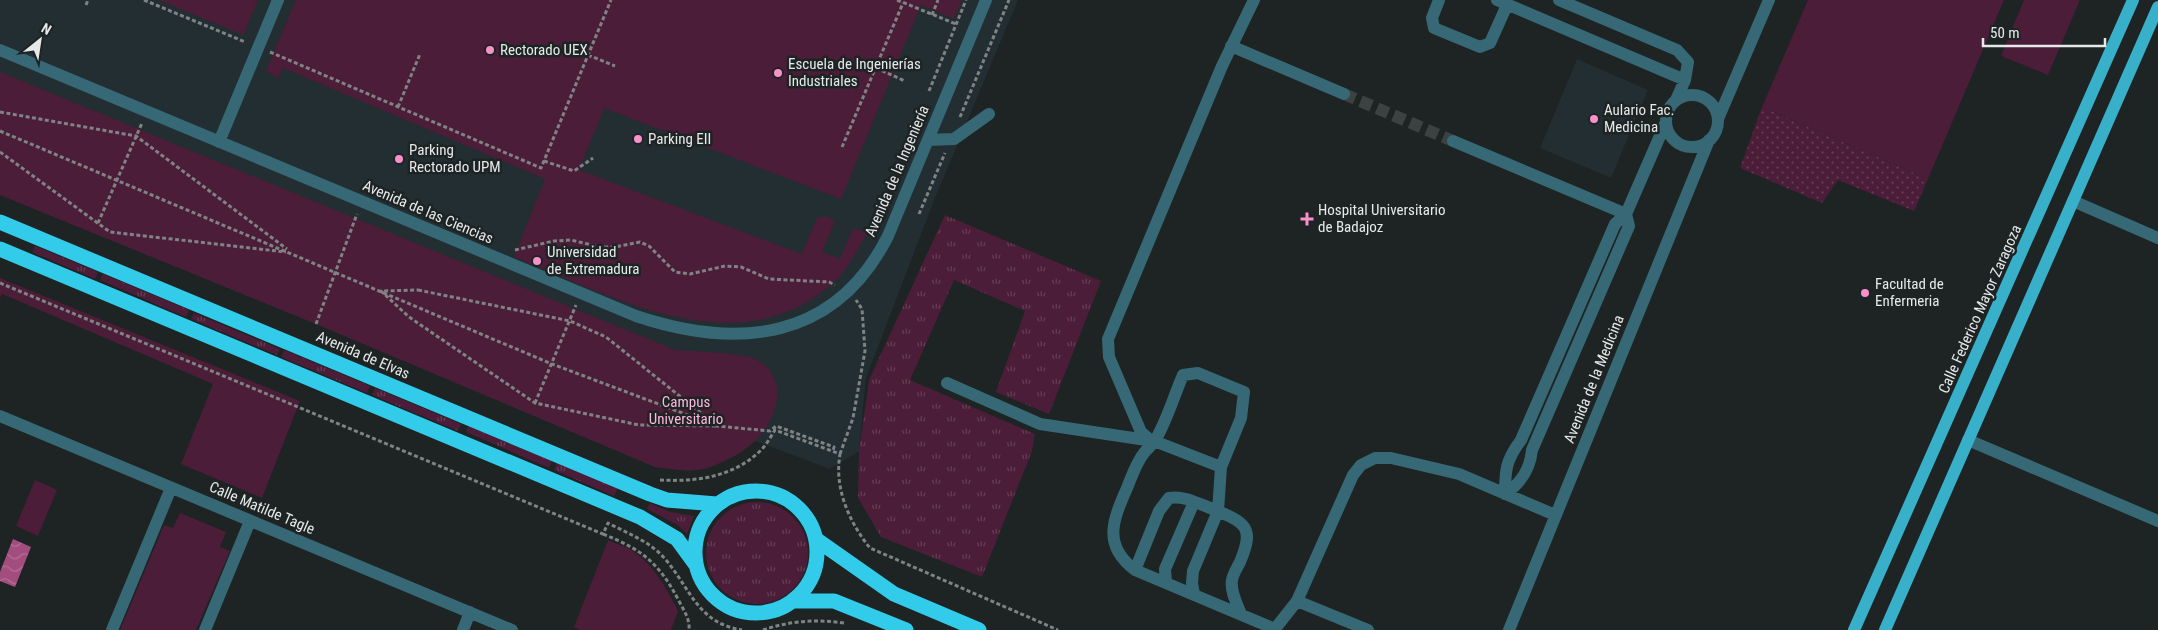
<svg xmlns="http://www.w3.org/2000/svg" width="2158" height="630" font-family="'Roboto Condensed',sans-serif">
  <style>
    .built { fill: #222e31 }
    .grass { fill: url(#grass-tufts) }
    .park { fill: #4b1d38 }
    .garden { fill: url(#garden-dots) }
    .water { fill: url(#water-waves) }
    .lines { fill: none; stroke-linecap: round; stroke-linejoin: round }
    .minor-tunnel { stroke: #3c4142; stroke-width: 12; stroke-dasharray: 12 6; stroke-linecap: butt }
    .path { stroke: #7f8384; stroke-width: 3; stroke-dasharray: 4 2.5; stroke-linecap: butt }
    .minor { stroke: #366975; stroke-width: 12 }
    .major { stroke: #38b0c9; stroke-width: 12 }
    .highway { stroke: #32ccea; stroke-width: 15 }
    .poi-dot { fill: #f890cb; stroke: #1e2324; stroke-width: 2 }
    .labels { text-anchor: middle; stroke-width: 5; stroke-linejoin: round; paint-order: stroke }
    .poi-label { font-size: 15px; fill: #e6e9ea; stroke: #1e2324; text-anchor: start }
    .street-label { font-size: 15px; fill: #e6e9ea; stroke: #1e2324 }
    .park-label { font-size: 15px; fill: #feb7dd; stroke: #1e2324 }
  </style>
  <defs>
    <pattern id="grass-tufts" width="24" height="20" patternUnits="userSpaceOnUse" patternTransform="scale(1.25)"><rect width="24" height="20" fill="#4b1d38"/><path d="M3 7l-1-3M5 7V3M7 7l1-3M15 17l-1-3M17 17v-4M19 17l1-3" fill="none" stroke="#653e55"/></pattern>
    <pattern id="garden-dots" width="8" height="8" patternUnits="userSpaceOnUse" patternTransform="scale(1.25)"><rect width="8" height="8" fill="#4b1d38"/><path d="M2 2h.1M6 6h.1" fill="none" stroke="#653e55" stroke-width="1.8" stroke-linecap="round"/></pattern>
    <pattern id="water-waves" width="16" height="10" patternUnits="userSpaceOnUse" patternTransform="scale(1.25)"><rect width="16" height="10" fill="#a34d7f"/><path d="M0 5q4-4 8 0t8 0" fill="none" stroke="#b46f97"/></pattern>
  </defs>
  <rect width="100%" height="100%" fill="#1e2324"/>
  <path class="built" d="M0,0H1018L935,198L866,378L859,451L830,469L755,441L736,455L707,468L689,471L655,467L316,324L0,195Z
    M1577,59L1648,90L1611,178L1540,148Z"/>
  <path class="grass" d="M945,215L1101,281L1049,414L996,392L1025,311L954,280L910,380L1035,434L1032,451L982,577L881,537L858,498L859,451L869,380Z
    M35,246L98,272L95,279L32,252Z
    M103,274L189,310L186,317L100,280Z
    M194,313L280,349L277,355L191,319Z
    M284,350L370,386L367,393L281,357Z
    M375,388L461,424L458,431L372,395Z
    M468,426L552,461L549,468L466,432Z
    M557,463L618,488L614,496L554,470Z
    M706 553a51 51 0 1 1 102 0a51 51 0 1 1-102 0Z
    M650,503L670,512L694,516L687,534L678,525L647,509Z"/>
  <path class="park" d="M159,0H258L243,35Z
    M296,0H962L954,19L921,5L841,199L604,108L579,170L802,254L817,218L826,216L835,221L822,252L840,259L853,228L867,233C857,250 848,270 833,283C738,368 612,296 514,257L545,179L283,68L278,78L266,71Z
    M1808,0H2004L1928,179L1762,107Z
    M2024,0H2080L2048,75L2001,56Z
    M0,72L675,350C691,351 744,353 755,359C791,377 778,419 754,442C741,454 724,462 708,468C691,473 672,469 655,467L316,324L0,195Z
    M0,278L300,401L262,498L181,464L213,384L2,294L0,298Z
    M35,480L57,490L38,536L16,526Z
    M180,513L226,532L220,547L230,551L196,630H120L164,525L173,528Z
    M608,540C616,544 626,546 633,551C654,565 667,589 678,611L671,630H580L574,627Z"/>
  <path class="garden" d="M1762,107L1928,179L1914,211L1838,180L1822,203L1740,168Z"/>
  <path class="water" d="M13,539L31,547L15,587L0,581V572Z"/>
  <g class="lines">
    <path class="minor-tunnel" d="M1344,94L1453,141"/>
    <path class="path" d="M144,0L245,42
      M897,0L956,24
      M86,5L88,0
      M932,15L938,0
      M270,52L541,168L611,0
      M588,55L615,66
      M876,68L905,81
      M929,91L966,0
      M398,107L420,54
      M0,112L136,136L287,249
      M960,117L1009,0
      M0,131L552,364L717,426L770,431L776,426L834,447L833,451
      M842,147L903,3
      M0,152L110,232L286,252
      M544,161L574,171L593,158
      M919,214L945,153
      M98,223L142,123
      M515,250L554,241L571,240L600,247H615L640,242L649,246L675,272L690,274L725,266L741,267L769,279L829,282L835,285
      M0,283L603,534L608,523C629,534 651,542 666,560C691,590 698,623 742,630
      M418,290L570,321L606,337L717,426L639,425L535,403L409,317L381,291Z
      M316,324L357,214
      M535,403L576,305
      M840,454L853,418L865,351L862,309L856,300
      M660,480C696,482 735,477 762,449C767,444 771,436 775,430L840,454C834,488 849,522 870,548L1058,630
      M603,534C643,550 659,563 679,601C684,611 690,619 689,630
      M763,630C789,621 816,619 844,623"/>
    <path class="minor" d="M1439,0L1432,18L1434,28L1480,47L1490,43L1507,5
      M1497,0L1685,80
      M1559,0L1677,50L1688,62L1685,80L1676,100
      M1231,46L1344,94
      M0,50L636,316C738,350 835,341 888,236L986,0
      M1666 121a26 26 0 1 1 52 0a26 26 0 1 1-52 0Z
      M1718,119L1769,0
      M928,140L954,139L989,114
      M1453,141L1626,214
      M219,142L278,0
      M2073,201L2158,238
      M1626,214L1629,226L1532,450C1530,470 1521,483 1505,494C1505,470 1506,460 1521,440L1615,224L1626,214L1666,122
      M947,383L1040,424L1153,441
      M0,416L512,630
      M1968,440L2158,521
      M1221,467L1149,439L1141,432L1109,357L1108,339L1222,66L1254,0
      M1135,570L1159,511L1169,498C1184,495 1199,504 1213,509C1246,523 1255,527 1240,562C1237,568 1233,574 1232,580C1230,591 1237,604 1241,614
      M1166,583L1165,569L1194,502
      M1194,594L1192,583L1193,571L1218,511L1221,467L1241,418L1244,392L1198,373L1183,375C1175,393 1165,426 1154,442C1151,446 1147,449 1144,453C1136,463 1132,476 1127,488C1113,520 1102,545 1135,570L1275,629
      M1297,601L1353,475L1361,465L1375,458H1391L1459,474L1555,515
      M112,630L171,488
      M205,630L250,521
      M463,630L470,612
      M1274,630L1297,601L1368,630
      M1509,630L1709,140"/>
    <path class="major" d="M1854,630L2133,0
      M1885,630L2158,7"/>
    <path class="highway" d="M0,222L650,494L667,500L717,504
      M0,249L640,517L677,539L696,565
      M695 552a61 61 0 1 1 122 0a61 61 0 1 1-122 0Z
      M817,540L894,594L979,630
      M794,601H834L906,630"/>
  </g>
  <g class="poi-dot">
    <circle cx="490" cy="50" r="5"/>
    <circle cx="778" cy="73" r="5"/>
    <circle cx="1594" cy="119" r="5"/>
    <circle cx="638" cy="139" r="5"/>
    <circle cx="399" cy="159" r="5"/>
    <path d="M1304.5 211.5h5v5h5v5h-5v5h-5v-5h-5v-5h5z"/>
    <circle cx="537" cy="261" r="5"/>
    <circle cx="1865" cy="293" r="5"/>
  </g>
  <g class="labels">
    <g class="poi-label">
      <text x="500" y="55">Rectorado UEX</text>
      <text x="788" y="69">Escuela de Ingenierías<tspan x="788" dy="17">Industriales</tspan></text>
      <text x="1604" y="115">Aulario Fac.<tspan x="1604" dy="17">Medicina</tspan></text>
      <text x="648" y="144">Parking EII</text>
      <text x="409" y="155">Parking<tspan x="409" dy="17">Rectorado UPM</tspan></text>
      <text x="1318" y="215">Hospital Universitario<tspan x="1318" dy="17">de Badajoz</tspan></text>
      <text x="547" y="257">Universidad<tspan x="547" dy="17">de Extremadura</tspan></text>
      <text x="1875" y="289">Facultad de<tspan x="1875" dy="17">Enfermeria</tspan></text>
    </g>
    <g class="street-label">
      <text transform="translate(897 171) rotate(-67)" y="5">Avenida de la Ingeniería</text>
      <text transform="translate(428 212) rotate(23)" y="5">Avenida de las Ciencias</text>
      <text transform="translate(1980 309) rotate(-66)" y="5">Calle Federico Mayor Zaragoza</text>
      <text transform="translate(363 355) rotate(23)" y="5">Avenida de Elvas</text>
      <text transform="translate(1594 379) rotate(-68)" y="5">Avenida de la Medicina</text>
      <text transform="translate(262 508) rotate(23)" y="5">Calle Matilde Tagle</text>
    </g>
    <g class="park-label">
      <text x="686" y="407">Campus<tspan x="686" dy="17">Universitario</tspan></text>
    </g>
  </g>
  <g transform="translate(40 40) rotate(30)" stroke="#1e2324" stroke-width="4" paint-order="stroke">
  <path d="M0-4L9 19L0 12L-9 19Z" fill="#e6e9ea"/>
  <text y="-8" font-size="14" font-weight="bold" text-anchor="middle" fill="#e6e9ea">N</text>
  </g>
  <path d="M1983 38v8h122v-8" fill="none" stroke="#e6e9ea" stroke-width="2.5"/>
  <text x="1990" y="38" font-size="15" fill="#e6e9ea" stroke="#1e2324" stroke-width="4" paint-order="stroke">50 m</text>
</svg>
